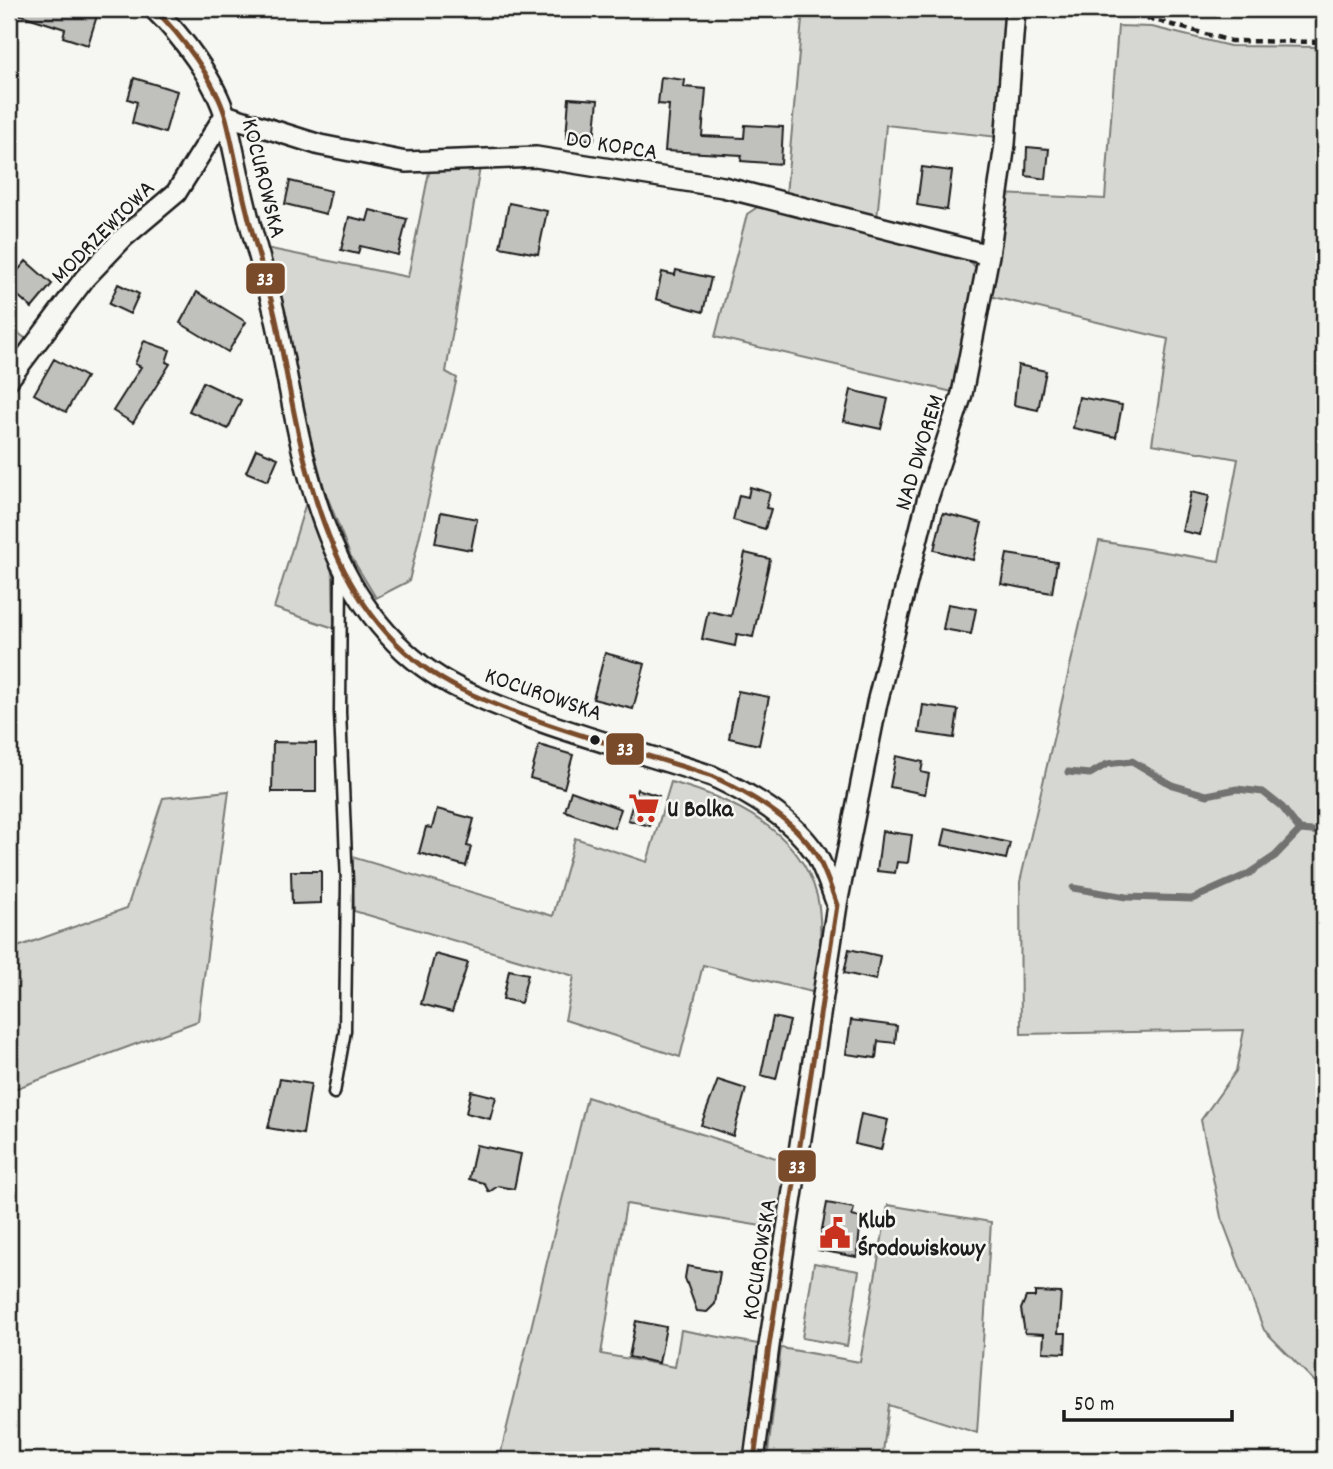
<svg xmlns="http://www.w3.org/2000/svg" width="1333" height="1469" font-family="Dekko,sans-serif">
  <style>
    .green { fill: #d6d6d2; stroke: #797977; stroke-width: 2 }
    .lines { fill: none; stroke-linecap: round; stroke-linejoin: round }
    .stream { stroke: #727271; stroke-width: 7 }
    .building { fill: #c0c0bd; stroke: #1c1c1c; stroke-width: 2 }
    .lane-casing { stroke: #1c1c1c; stroke-width: 15 }
    .street-casing { stroke: #1c1c1c; stroke-width: 24 }
    .path { stroke: #1c1c1c; stroke-width: 4.5; stroke-dasharray: 7 5; stroke-linecap: butt }
    .lane { stroke: #f6f6f2; stroke-width: 10 }
    .street { stroke: #f6f6f2; stroke-width: 19 }
    .bus-1-casing { stroke: #f6f6f2; stroke-width: 10 }
    .bus-1 { stroke: #7a4b2a; stroke-width: 5 }
    .bus-dot { fill: #1c1c1c; stroke: #f6f6f2; stroke-width: 2.5 }
    .labels { text-anchor: middle; stroke-width: 5; stroke-linejoin: round; paint-order: stroke }
    .street-label { font-size: 24px; fill: #1c1c1c; stroke: #f6f6f2 }
    .poi-label { font-size: 24px; font-weight: bold; fill: #1c1c1c; stroke: #f6f6f2; text-anchor: start }
    .line-badge { stroke: #f6f6f2; stroke-width: 2.5 }
    .badge-label { font-size: 19px; text-anchor: middle; font-weight: bold; fill: #fff }
  </style>
  <rect width="100%" height="100%" fill="#f6f6f2"/>
  <filter id="ink" filterUnits="userSpaceOnUse"><feTurbulence type="fractalNoise" baseFrequency=".0143" numOctaves="2"/><feDisplacementMap in="SourceGraphic" scale="14" xChannelSelector="R" yChannelSelector="G"/><feConvolveMatrix kernelMatrix="1 2 1 2 8 2 1 2 1" color-interpolation-filters="sRGB"/></filter>
  <g filter="url(#ink)">
    <path class="green" d="M803,9H1010L998,137L886,125L877,219L786,195Z
      M1118,26L1152,27L1230,46L1324,47V1391L1264,1330L1221,1217L1201,1120L1236,1071L1244,1030L1021,1034L1020,882L1099,541L1219,561L1238,459L1152,444L1168,339L989,296L1003,194L1105,199Z
      M430,167H480L446,372L457,378L409,581L376,598L350,555L325,491L307,427L286,323L266,248L408,277Z
      M759,206L965,255L977,269L957,393L715,337L747,214Z
      M9,326L30,342L9,373Z
      M308,496L333,576L334,628L274,608Z
      M671,782C730,798 800,830 817,896C824,926 818,962 816,993L703,965L680,1057L565,1020L574,976L354,911L352,857L553,916L575,838L647,862Z
      M229,791L198,1021L9,1091V950L127,908L163,798Z
      M587,1097L791,1163L779,1229L626,1204L601,1354L675,1367L681,1330L769,1346L754,1460H499Z
      M888,1205L991,1222L977,1433L889,1405L882,1460H767L781,1348L860,1362Z
      M814,1263L859,1271L847,1346L802,1338Z"/>
    <g class="lines">
      <path class="stream" d="M1068,772L1090,774L1107,764L1132,761L1172,785L1207,795L1237,789L1263,792L1282,807L1300,830L1324,832
        M1073,888L1126,897L1192,899L1248,874L1275,856L1300,830"/>
    </g>
    <path class="building" d="M16,9H99L88,45L63,37L65,29L15,13Z
      M661,77L685,80L684,87L706,89L702,136L744,138L745,125L783,127L781,164L741,161L742,155L665,151L669,105L658,104Z
      M134,78L177,91L165,133L132,123L137,102L128,99Z
      M569,98L598,100L594,140L566,138Z
      M1027,147L1049,149L1046,179L1026,176Z
      M922,167L952,171L947,210L917,205Z
      M290,181L331,191L326,214L285,204Z
      M509,203L547,211L538,254L500,247Z
      M370,210L407,219L398,255L360,246L358,254L341,250L349,217L367,221Z
      M26,261L52,284L32,308L9,288V281Z
      M676,270L711,278L703,312L656,299L662,272L675,275Z
      M118,284L139,294L130,314L109,304Z
      M197,292L246,322L228,352L180,323Z
      M144,341L170,350L166,362L170,364L133,423L113,411L141,367L135,364Z
      M54,359L86,377L66,412L34,394Z
      M1018,365L1046,371L1038,410L1014,405Z
      M203,382L241,400L228,429L189,411Z
      M851,390L888,399L881,429L844,421Z
      M1079,397L1122,405L1116,437L1073,428Z
      M256,449L278,458L268,481L246,472Z
      M750,487L770,493L766,508L771,509L765,529L733,520L739,495L748,497Z
      M1191,492L1209,496L1200,535L1182,531Z
      M441,512L477,519L471,550L435,543Z
      M943,513L982,523L973,560L934,550Z
      M745,553L770,559L753,637L737,634L735,646L702,639L708,611L731,616Z
      M1007,554L1057,562L1052,593L1001,584Z
      M948,604L976,609L971,634L943,629Z
      M605,653L645,664L633,709L593,699Z
      M738,691L769,697L759,745L729,738Z
      M923,705L958,710L954,738L919,733Z
      M273,742L316,743V792H272Z
      M539,745L573,755L564,788L530,778Z
      M896,756L923,762L921,772L929,774L925,794L890,787Z
      M637,789L659,796L650,826L628,820Z
      M571,791L621,809L614,828L565,811Z
      M437,809L474,819L467,846L471,847L466,866L419,853L426,827L432,828Z
      M946,828L1010,843L1006,859L942,845Z
      M882,831L912,835L908,863L897,862L895,873L877,871Z
      M291,871H321V903L292,904Z
      M849,949L880,956L876,980L844,973Z
      M435,954L468,963L452,1012L421,1004Z
      M509,970L528,974L521,1003L503,999Z
      M773,1017L790,1021L776,1079L761,1075Z
      M851,1020L897,1026L895,1043L878,1041L876,1058L846,1054Z
      M280,1079L311,1084L303,1134L268,1128Z
      M718,1080L746,1089L733,1136L701,1125Z
      M471,1091L496,1097L490,1119L466,1113Z
      M861,1114L888,1120L881,1150L855,1144Z
      M476,1145L521,1154L514,1189L498,1186L489,1192L484,1183L469,1179Z
      M827,1203L854,1208L852,1216L861,1218L857,1257L818,1250Z
      M687,1266L720,1272L715,1304L707,1312L697,1311L685,1278Z
      M1035,1292L1061,1293L1058,1333H1066L1065,1353L1043,1352L1044,1334L1025,1333L1021,1309L1026,1297H1035Z
      M636,1321L666,1327L659,1363L629,1357Z"/>
    <g class="lines">
      <defs>
        <path id="lane" d="M334,1093L345,1031L347,883L340,712L341,573"/>
        <path id="street" d="M154,9C182,36 215,80 226,118C234,149 239,180 247,211C256,250 270,289 278,329C303,461 325,624 462,690C539,726 630,749 712,776C750,794 792,818 816,854C825,870 831,888 837,905L769,1346L754,1460
          M225,115L320,145L406,162L536,157L723,187L989,255
          M9,379L85,278L124,237L176,193L225,115
          M837,904L877,703L927,501L962,394L989,255L1005,144L1015,9"/>
      </defs>
      <use href="#lane" class="lane-casing"/>
      <use href="#street" class="street-casing"/>
      <path class="path" d="M1147,18L1231,41L1324,42"/>
      <use href="#lane" class="lane"/>
      <use href="#street" class="street"/>
      <defs>
        <path id="bus-1" d="M154,9C182,36 215,80 226,118C234,149 239,180 247,211C256,250 270,289 278,329C303,461 325,624 462,690C539,726 630,749 712,776C750,794 792,818 816,854C825,870 831,888 837,905L769,1346L754,1460"/>
      </defs>
      <use href="#bus-1" class="bus-1-casing"/>
      <use href="#bus-1" class="bus-1"/>
    </g>
  </g>
  <defs>
    <symbol id="supermarket-bare" viewBox="-9 -9 18 18"><path d="M-6-5.5h2.5l.6 2H6L4.5 2H-2.5L-4.4-4H-6ZM-1.5 3.2a1.3 1.3 0 1 0 .1 0ZM3 3.2a1.3 1.3 0 1 0 .1 0Z" fill="#c8321e" stroke="#f6f6f2" stroke-width="2.5" paint-order="stroke"/></symbol>
    <symbol id="civic-bare" viewBox="-9 -9 18 18"><path d="M-.6-6.5H3V-4.5H.6V-3L4-1V1h2V6H-6V1h2V-1L-.6-3ZM-1.2 2.5V6h2.4V2.5Z" fill="#c8321e" stroke="#f6f6f2" stroke-width="2.5" paint-order="stroke"/></symbol>
  </defs>
  <g fill-rule="evenodd">
    <use href="#supermarket-bare" x="622" y="786" width="44" height="44"/>
    <use href="#civic-bare" x="813" y="1211" width="44" height="44"/>
  </g>
  <circle class="bus-dot" cx="595" cy="740" r="6"/>
  <g class="labels">
    <g class="street-label">
      <text transform="translate(612 144) rotate(9)" y="8">DO KOPCA</text>
      <text transform="translate(265 178) rotate(76)" y="8">KOCUROWSKA</text>
      <text transform="translate(102 231) rotate(-45)" y="8">MODRZEWIOWA</text>
      <text transform="translate(918 452) rotate(-73)" y="8">NAD DWOREM</text>
      <text transform="translate(544 693) rotate(19)" y="8">KOCUROWSKA</text>
      <text transform="translate(758 1259) rotate(-81)" y="8">KOCUROWSKA</text>
    </g>
    <g class="poi-label">
      <text x="667" y="816">U Bolka</text>
      <text x="858" y="1227">Klub<tspan x="858" dy="28">Środowiskowy</tspan></text>
    </g>
  </g>
  <g class="line-badge">
    <rect x="245" y="262" width="41" height="33" rx="7" fill="#7a4b2a"/>
    <rect x="605" y="732" width="40" height="34" rx="7" fill="#7a4b2a"/>
    <rect x="777" y="1149" width="40" height="34" rx="7" fill="#7a4b2a"/>
  </g>
  <g class="badge-label">
    <text x="265" y="285">33</text>
    <text x="625" y="755">33</text>
    <text x="797" y="1173">33</text>
  </g>
  <rect width="1333" height="1469" fill="none" stroke="#f6f6f2" stroke-width="35"/>
  <rect x="18" y="18" width="1298" height="1434" fill="none" stroke="#1c1c1c" stroke-width="2.5" filter="url(#ink)"/>
  <path d="M1064 1410v10h168v-10" fill="none" stroke="#1c1c1c" stroke-width="3.5"/>
  <text x="1074" y="1410" font-size="21" fill="#1c1c1c" stroke="#f6f6f2" stroke-width="5" paint-order="stroke">50 m</text>
</svg>
